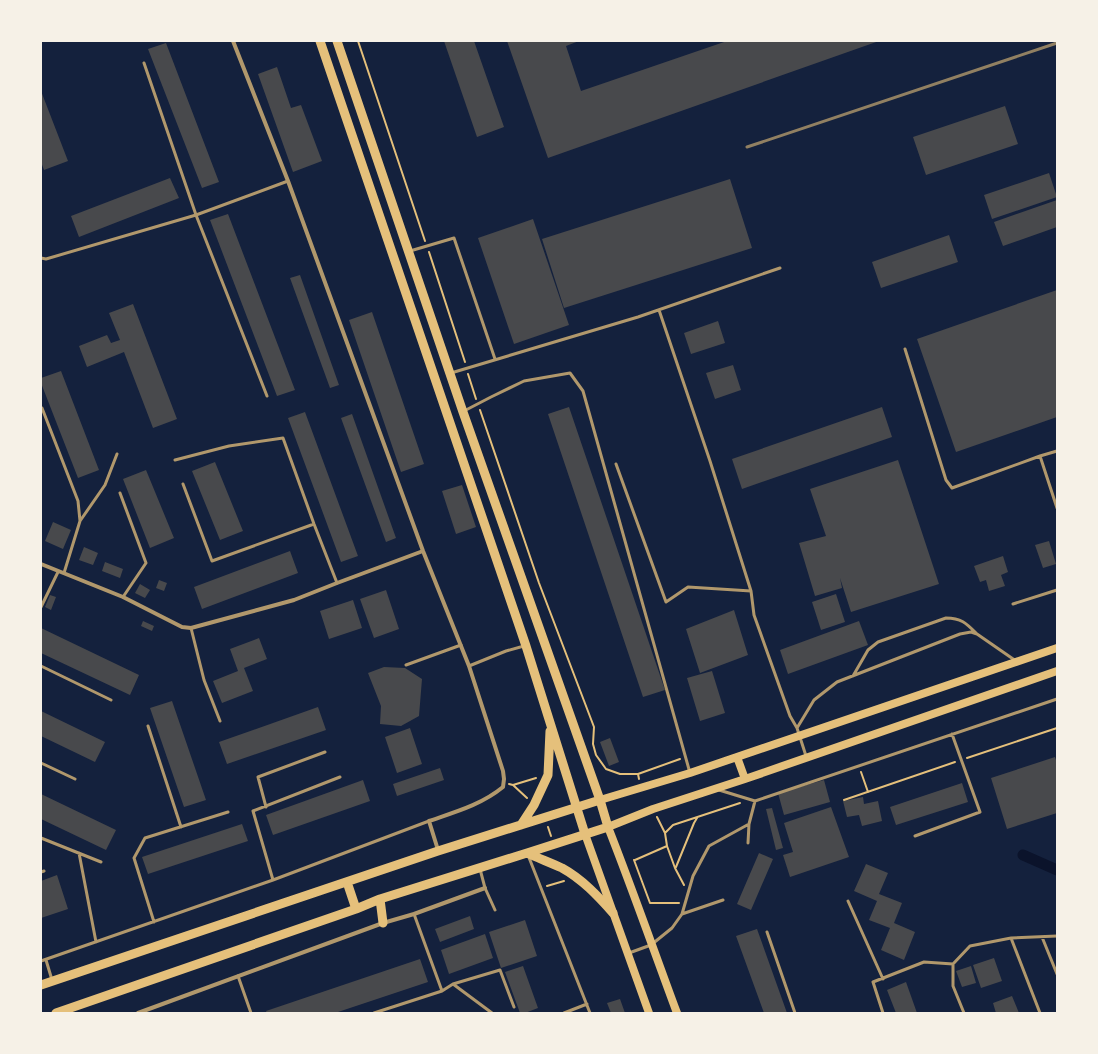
<svg xmlns="http://www.w3.org/2000/svg" width="1098" height="1054" font-family="'PT Sans',sans-serif">
  <style>
    .lines { fill: none; stroke-linecap: round; stroke-linejoin: round }
    .canal { stroke: #0b132b; stroke-width: 11 }
    .building { fill: #48494c }
    .path { stroke: #e5c07b; stroke-width: 2 }
    .service { stroke: #b1986c; stroke-width: 3 }
    .minor { stroke: #b1986c; stroke-width: 4 }
    .secondary { stroke: #e5c07b; stroke-width: 8 }
    .primary { stroke: #e5c07b; stroke-width: 9 }
    .rail { stroke: #918062; stroke-width: 3 }
  </style>
  <rect width="100%" height="100%" fill="#14213d"/>
  <g class="lines">
    <path class="canal" d="M1023,855L1057,870"/>
  </g>
  <path class="building" d="M444,41H474L504,127L477,137Z
    M507,41H579L566,46L581,91L727,41H879L548,158Z
    M166,43L219,182L202,188L148,49Z
    M277,67L291,108L301,105L322,161L293,172L258,74Z
    M41,91L68,161L44,170L41,162Z
    M1005,106L1018,144L926,175L913,137Z
    M1049,173L1057,197L992,219L984,195Z
    M170,178L179,198L79,237L71,216Z
    M730,179L752,248L564,308L542,239Z
    M1057,200V227L1003,246L994,222Z
    M228,214L295,390L277,396L210,220Z
    M533,219L569,325L514,344L478,238Z
    M949,235L958,262L881,288L872,262Z
    M300,275L339,385L330,388L290,278Z
    M1057,290V417L956,452L917,339Z
    M133,304L177,419L153,428L124,352L87,367L79,346L107,335L111,343L120,340L109,313Z
    M372,312L424,464L401,472L349,320Z
    M718,321L725,343L691,354L684,333Z
    M733,365L741,390L715,399L706,373Z
    M61,371L99,470L78,478L41,383V378Z
    M569,407L665,690L643,697L548,414Z
    M882,407L892,437L742,489L732,459Z
    M305,412L358,556L341,562L288,418Z
    M352,414L396,538L386,542L341,418Z
    M898,460L939,584L851,612L840,578L842,588L815,596L799,543L826,536L810,489Z
    M215,462L243,531L220,540L192,471Z
    M146,470L174,538L150,548L123,479Z
    M462,485L476,527L456,534L442,491Z
    M53,522L71,530L63,549L45,541Z
    M1049,541L1056,564L1043,568L1035,545Z
    M84,547L98,553L93,565L79,560Z
    M290,551L298,573L202,609L194,587Z
    M1003,556L1008,572L1001,575L1005,586L989,591L986,580L980,582L974,566Z
    M105,562L123,569L120,578L102,571Z
    M159,580L167,583L164,591L156,588Z
    M140,584L150,590L145,598L135,593Z
    M386,590L399,629L374,638L360,599Z
    M836,594L845,622L821,630L812,602Z
    M50,595L56,597L51,610L45,607Z
    M353,600L362,628L329,639L320,611Z
    M734,610L748,655L700,673L686,629Z
    M143,621L154,626L152,631L141,626Z
    M859,621L868,645L788,674L780,650Z
    M41,628L139,675L130,695L41,653Z
    M259,638L267,659L244,668L253,691L222,703L213,681L238,671L230,649Z
    M384,667L405,668L422,679L419,716L401,726L380,724L381,706L368,673Z
    M712,671L725,713L700,721L687,678Z
    M172,701L206,800L184,807L150,708Z
    M318,707L326,730L227,764L219,742Z
    M41,711L105,742L95,762L41,736Z
    M410,728L422,764L397,773L385,737Z
    M610,738L619,762L609,766L600,742Z
    M1055,757L1057,763V813L1007,829L991,778Z
    M440,768L444,780L397,796L393,784Z
    M363,780L370,801L273,835L266,815Z
    M824,780L830,802L784,815L778,793Z
    M962,783L968,802L896,825L890,807Z
    M41,794L116,830L106,850L41,819Z
    M863,797L864,804L878,801L882,821L862,826L859,815L847,817L843,801Z
    M831,807L849,857L790,877L783,855L793,852L784,823Z
    M772,808L783,848L776,850L766,809Z
    M242,824L248,841L148,874L142,857Z
    M759,853L773,859L751,910L737,904Z
    M866,864L888,873L879,894L902,903L894,923L915,932L904,960L881,950L890,928L869,920L877,901L854,891Z
    M57,875L68,909L41,918V881Z
    M470,916L474,929L440,942L435,929Z
    M525,920L537,956L501,968L489,932Z
    M757,929L787,1013H764L736,936Z
    M485,934L493,958L449,974L441,950Z
    M994,958L1002,981L981,988L973,965Z
    M420,959L428,982L335,1013H267L266,1011Z
    M523,966L538,1008L525,1013H520L505,972Z
    M971,966L976,983L962,987L956,971Z
    M906,982L917,1013H896L887,990Z
    M1012,996L1019,1013H996L993,1003Z
    M620,999L625,1013H611L607,1003Z"/>
  <g class="lines">
    <path class="path" d="M358,41L425,241
      M429,252L465,362
      M468,374L476,399
      M480,410L539,583L594,727L593,744L596,755
      M596,755L606,769L620,774H638
      M967,758L1057,728
      M861,772L868,792
      M639,779L638,774L680,759
      M509,784L513,785L536,778
      M513,785L527,798
      M844,800L955,762
      M657,817L665,833L667,846L675,868L684,885
      M548,827L551,836
      M665,833L673,825L740,803
      M634,860L650,903H679
      M635,860L667,846
      M676,867L694,823L697,818
      M547,886L564,881"/>
    <path class="service" d="M144,63L196,215L267,396
      M410,251L454,238L495,359
      M41,258L46,259L196,215L288,181
      M659,310L710,461L751,591L754,615L790,716L797,728L806,756
      M905,349L946,480L952,488L1040,456L1057,508
      M451,373L638,317L780,268
      M42,408L78,501L80,521
      M464,411L491,397L524,381L570,373L583,391L690,773
      M1040,456L1057,451
      M175,460L229,446L283,438L314,524L337,583
      M616,464L666,602L688,587L751,591
      M183,484L212,561L314,524
      M120,493L146,563L123,597
      M64,573L80,521L105,485L117,454
      M1013,604L1057,590
      M41,607L58,572
      M191,628L204,680L220,721
      M406,665L461,645
      M41,666L111,700
      M469,666L506,651L524,646
      M853,676L868,650L878,642L946,618C961,618 966,623 976,633
      M148,726L181,827
      M797,728L814,700L837,682L960,634L971,632L977,634L1016,661
      M41,763L75,779
      M719,790L755,801L1057,699
      M266,807L258,777L325,752
      M915,836L980,812L952,734
      M41,838L101,862
      M748,843L749,824
      M79,853L96,942
      M528,855L590,1013
      M480,869L485,888L495,910
      M41,872L44,871
      M273,880L253,811L340,777
      M848,901L883,979
      M414,914L442,991L453,984L492,1013
      M682,914L723,900
      M154,922L134,858L145,838L228,812
      M767,932L795,1013
      M1042,937L1057,974
      M1011,938L1040,1013
      M629,953L651,945L672,928L682,914L693,876L709,846L749,824L755,801
      M46,960L52,980
      M41,961L273,880L429,821
      M238,976L251,1013
      M453,984L500,970L514,1007
      M374,1013L442,991
      M564,1013L587,1004
      M883,1013L873,982L924,962L953,964
      M964,1013L953,986V964L970,946L1011,938L1057,936"/>
    <path class="minor" d="M233,41L288,181L423,551L469,666L503,771L504,779L503,787C481,805 455,812 429,821L438,850
      M41,564L123,597L182,627L191,628L294,600L337,583L423,551
      M138,1013L383,923L414,914L485,888"/>
    <path class="secondary" d="M737,757L745,779
      M600,800L690,773L1057,648
      M585,834L649,1013
      M677,1013C654,951 632,888 608,827L653,809L745,779L1057,671"/>
    <path class="primary" d="M320,41L526,646L585,834
      M521,825L534,805L548,775L550,731
      M527,853C538,858 551,863 562,868C582,879 598,896 613,913
      M347,882L356,909
      M380,899L383,923
      M41,985L438,851L600,800
      M56,1013L356,909L380,899L527,853L608,827L600,800L463,412L337,41"/>
    <path class="rail" d="M747,147L1057,43"/>
  </g>
  <rect width="1098" height="1054" fill="none" stroke="#f6f1e7" stroke-width="84"/>
</svg>
